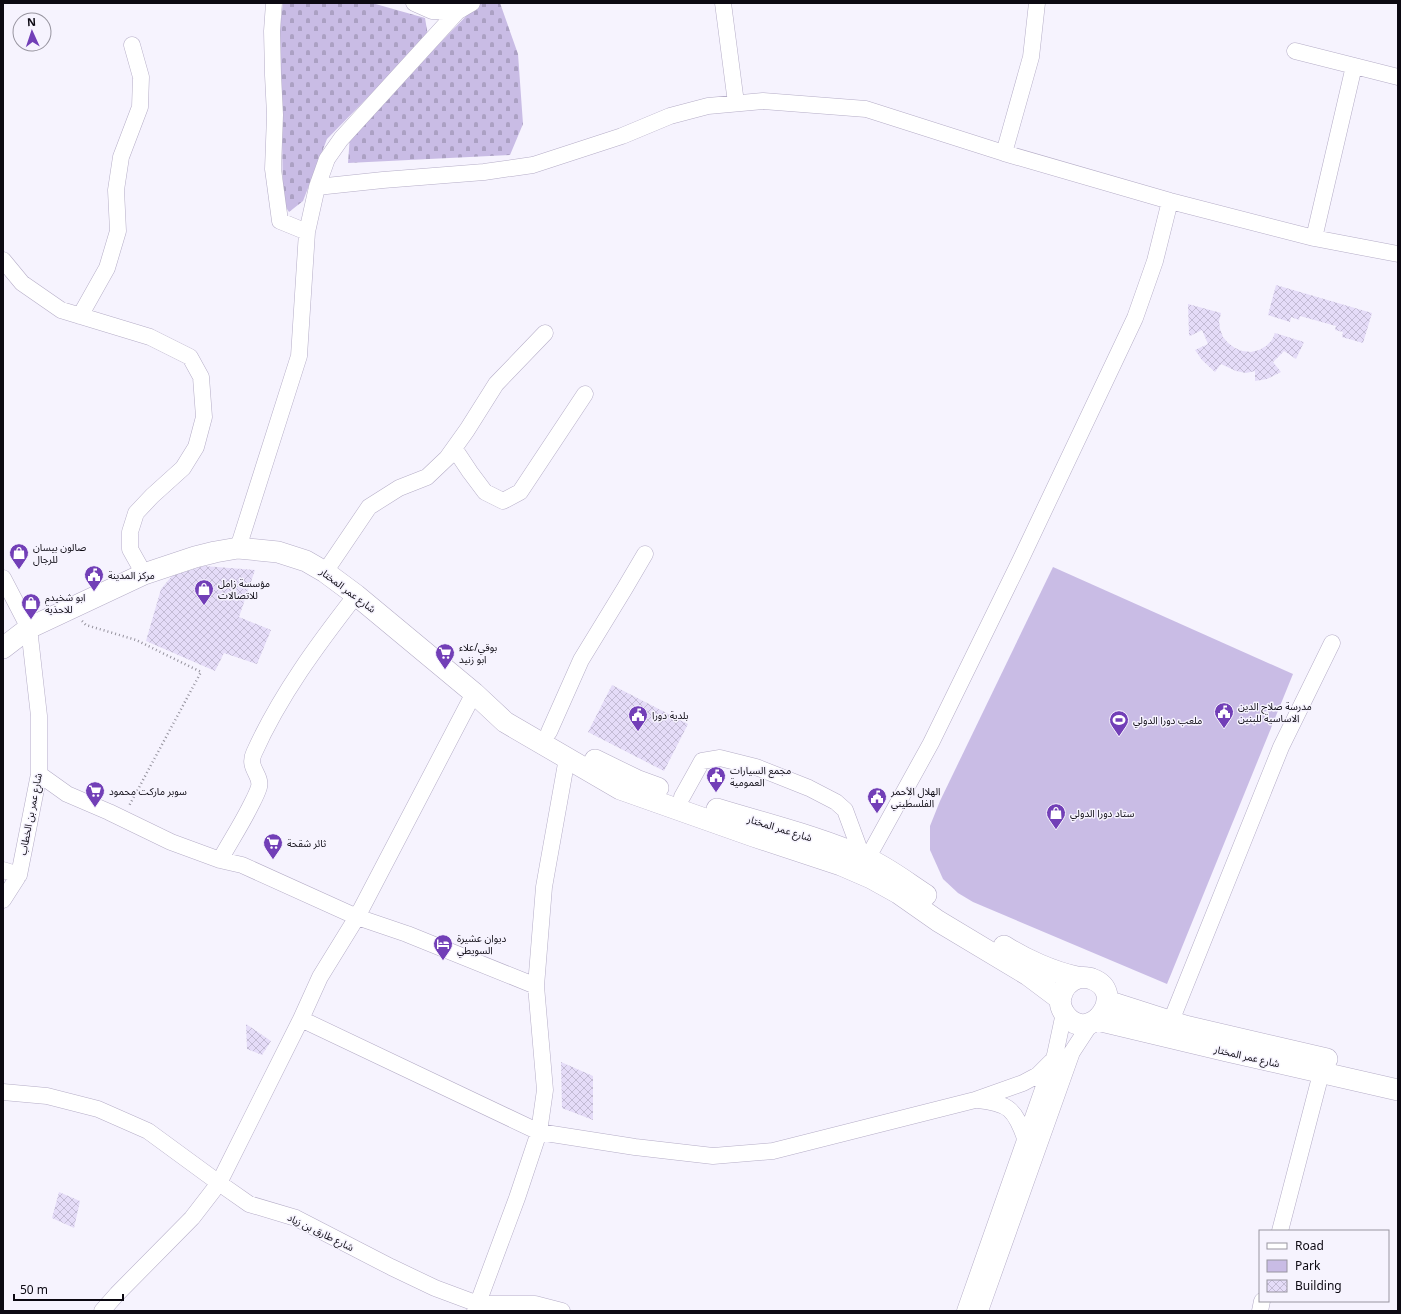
<svg xmlns="http://www.w3.org/2000/svg" width="1401" height="1314" font-family="'Noto Sans','Noto Sans Arabic',sans-serif">
  <style>
    .cemetery { fill: url(#cemetery-stones) }
    .park { fill: #c9bce5 }
    .building { fill: url(#building-cross-hatch) }
    .lines { fill: none; stroke-linecap: round; stroke-linejoin: round }
    .minor-casing { stroke: #b5adc7; stroke-width: 17 }
    .major-casing { stroke: #b5adc7; stroke-width: 22 }
    .path { stroke: #95929d; stroke-width: 2.5; stroke-dasharray: 1 3; stroke-linecap: butt }
    .minor { stroke: #fff; stroke-width: 16 }
    .major { stroke: #fff; stroke-width: 21 }
    .labels { text-anchor: middle; stroke-width: 3; stroke-linejoin: round; paint-order: stroke }
    .poi-label { font-size: 10px; fill: #0c0912; stroke: #f6f3fe; text-anchor: start }
    .street-label { font-size: 10px; fill: #0c0912; stroke: #f6f3fe }
  </style>
  <defs>
    <pattern id="cemetery-stones" width="16" height="16" patternUnits="userSpaceOnUse"><rect width="16" height="16" fill="#c9bce5"/><path d="M2 7V4a2 2 0 0 1 4 0v3zM10 15v-3a2 2 0 0 1 4 0v3z" fill="#aba0c3"/></pattern>
    <pattern id="building-cross-hatch" width="8" height="8" patternUnits="userSpaceOnUse"><rect width="8" height="8" fill="#e5dcf8"/><path d="M0 0l8 8M0 8l8-8" fill="none" stroke="#c3bbd4"/></pattern>
  </defs>
  <rect width="100%" height="100%" fill="#f6f3fe"/>
  <path class="cemetery" d="M283,3H372L425,18L428,36L327,139L303,201L289,212L283,203L282,134L275,67Z
    M485,3H500L518,54L523,124L510,155L348,163L350,135L478,4Z"/>
  <path class="park" d="M1053,567L1293,674L1167,984L973,902L958,893L943,879L930,850V826L940,801Z"/>
  <path class="building" d="M1276,285L1372,313L1363,343L1342,337L1343,332L1335,330L1336,326L1300,316L1299,320L1291,317L1290,322L1268,315Z
    M1188,304L1221,313L1219,321L1220,329L1223,337L1228,343L1235,348L1242,351L1251,352L1259,350L1266,346L1272,340L1275,333L1304,342L1296,359L1284,351L1273,362L1281,372L1267,379L1255,381V371L1246,373L1236,371L1221,364L1215,372L1202,360L1195,350L1208,344L1202,330L1190,336L1189,335Z
    M204,566L255,570L239,617L271,630L257,664L224,653L215,671L146,641L161,589L172,576Z
    M612,685L688,724L664,771L588,732Z
    M246,1024L271,1041L262,1055L247,1049Z
    M561,1062L593,1076V1120L562,1108Z
    M59,1192L80,1201L74,1228L52,1218Z"/>
  <g class="lines">
    <defs>
      <path id="minor" d="M274,3L272,31L273,75L275,115L273,169L280,221L307,232
        M414,3L432,11L457,12
        M723,3L736,103
        M1295,51L1398,77
        M1004,153L1031,57L1037,3
        M317,187L383,180L484,172L533,165L622,136L670,116L708,106L763,101L866,109L1004,153L1170,201L1314,238L1398,254
        M1314,238L1354,66
        M3,260L22,283L61,310L150,337L190,357L201,377L204,417L196,447L183,468L152,496L136,513L130,532V549L144,574
        M80,316L107,268L118,231L116,190L121,157L140,107L141,77L132,45
        M454,448L470,472L485,492L503,501L520,492L585,394
        M238,548L299,356L307,232L317,187L327,159L341,139L457,12L472,3
        M325,572L369,507L399,488L427,477L447,458L467,430L496,384L545,333
        M3,578L29,628L39,716V774L19,875L3,900
        M549,732L581,660L625,588L645,554
        M39,774L67,794L109,812L171,842L220,860L242,865L357,917L407,934L536,986
        M682,797L702,761L720,758L756,767L809,788L836,802L845,810L862,856
        M867,859L931,743L1020,561L1135,318L1155,261L1170,201
        M220,860C230,842 241,825 250,807C253,801 257,794 259,787C262,775 247,768 254,753C280,695 318,644 356,595
        M3,870L19,875
        M301,1019L539,1132L635,1147L713,1156L773,1151L975,1100L1023,1083L1038,1075L1053,1060
        M1171,1021L1281,747L1332,643
        M3,1092L47,1096L98,1109L148,1131L219,1183L249,1204L296,1218L391,1267L435,1288L478,1304H535L562,1311
        M978,1100C1009,1103 1015,1110 1025,1138
        M1280,1231L1324,1062
        M102,1311L117,1294L192,1218L219,1183L301,1019L320,977L357,917L474,693
        M475,1311L517,1198L539,1132L545,1090L536,986L544,887L567,758
        M965,1311L1055,1055L1064,1013
        M980,1311L1072,1052L1091,1023
        M1260,1311L1262,1301"/>
      <path id="major" d="M3,648L29,628L144,574L195,557L215,552L238,548L278,552L306,561L325,572L356,595L474,693L505,722L620,789L753,836L841,865L871,878L898,893L938,921L1028,975L1060,999
        M595,760L636,780L658,788
        M717,809C766,824 820,837 866,858C887,867 906,882 926,895
        M1004,946C1024,959 1053,972 1077,977C1082,978 1087,977 1092,979C1128,992 1092,1044 1067,1017C1062,1011 1059,1004 1061,997C1063,987 1069,981 1078,978
        M1107,1001L1185,1026L1327,1059
        M1097,1020L1227,1051L1398,1090"/>
    </defs>
    <use href="#minor" class="minor-casing"/>
    <use href="#major" class="major-casing"/>
    <path class="path" d="M82,621L86,625L136,640L201,672L129,806"/>
    <use href="#minor" class="minor"/>
    <use href="#major" class="major"/>
  </g>
  <defs>
    <symbol id="shop-pin" viewBox="-11 -11 22 30"><path d="M0 17L-7.5 6A9.5 9.5 0 1 1 7.5 6Z" fill="#723fb7" stroke="#f6f3fe"/><path d="M-5-2.5h2.3a2.7 3.5 0 0 1 5.4 0H5L5.5 6h-11ZM-1.5-2.5h3a1.5 2.3 0 0 0-3 0Z" fill="#fff"/></symbol>
    <symbol id="civic-pin" viewBox="-11 -11 22 30"><path d="M0 17L-7.5 6A9.5 9.5 0 1 1 7.5 6Z" fill="#723fb7" stroke="#f6f3fe"/><path d="M-.6-6.5H3V-4.5H.6V-3L4-1V1h2V6H-6V1h2V-1L-.6-3ZM-1.2 2.5V6h2.4V2.5Z" fill="#fff"/></symbol>
    <symbol id="supermarket-pin" viewBox="-11 -11 22 30"><path d="M0 17L-7.5 6A9.5 9.5 0 1 1 7.5 6Z" fill="#723fb7" stroke="#f6f3fe"/><path d="M-6-5.5h2.5l.6 2H6L4.5 2H-2.5L-4.4-4H-6ZM-1.5 3.2a1.3 1.3 0 1 0 .1 0ZM3 3.2a1.3 1.3 0 1 0 .1 0Z" fill="#fff"/></symbol>
    <symbol id="stadium-pin" viewBox="-11 -11 22 30"><path d="M0 17L-7.5 6A9.5 9.5 0 1 1 7.5 6Z" fill="#723fb7" stroke="#f6f3fe"/><path d="M0-5a6.5 5 0 1 0 0 10a6.5 5 0 1 0 0-10ZM-3.5-1.8h7v3.6h-7Z" fill="#fff"/></symbol>
    <symbol id="hotel-pin" viewBox="-11 -11 22 30"><path d="M0 17L-7.5 6A9.5 9.5 0 1 1 7.5 6Z" fill="#723fb7" stroke="#f6f3fe"/><path d="M-6-4.5h1.5V1H6V5H4.5V3h-9V5H-6ZM-4 0a1.8 1.8 0 1 1 3.6 0ZM.5 0V-2.5h3Q6-2.5 6 0Z" fill="#fff"/></symbol>
  </defs>
  <g fill-rule="evenodd">
    <use href="#shop-pin" x="8" y="542" width="22" height="30"/>
    <use href="#civic-pin" x="83" y="564" width="22" height="30"/>
    <use href="#shop-pin" x="193" y="578" width="22" height="30"/>
    <use href="#shop-pin" x="20" y="592" width="22" height="30"/>
    <use href="#supermarket-pin" x="434" y="642" width="22" height="30"/>
    <use href="#civic-pin" x="1213" y="701" width="22" height="30"/>
    <use href="#civic-pin" x="627" y="704" width="22" height="30"/>
    <use href="#stadium-pin" x="1108" y="709" width="22" height="30"/>
    <use href="#civic-pin" x="705" y="765" width="22" height="30"/>
    <use href="#supermarket-pin" x="84" y="780" width="22" height="30"/>
    <use href="#civic-pin" x="866" y="786" width="22" height="30"/>
    <use href="#shop-pin" x="1045" y="802" width="22" height="30"/>
    <use href="#supermarket-pin" x="262" y="832" width="22" height="30"/>
    <use href="#hotel-pin" x="432" y="933" width="22" height="30"/>
  </g>
  <g class="labels">
    <g class="poi-label">
      <text x="33" y="551">صالون بيسان<tspan x="33" dy="12">للرجال</tspan></text>
      <text x="108" y="579">مركز المدينة</text>
      <text x="218" y="587">مؤسسة زامل<tspan x="218" dy="12">للاتصالات</tspan></text>
      <text x="45" y="601">ابو شخيدم<tspan x="45" dy="12">للاحذية</tspan></text>
      <text x="459" y="651">بوقي/علاء<tspan x="459" dy="12">ابو زنيد</tspan></text>
      <text x="1238" y="710">مدرسة صلاح الدين<tspan x="1238" dy="12">الاساسية للبنين</tspan></text>
      <text x="652" y="719">بلدية دورا</text>
      <text x="1133" y="724">ملعب دورا الدولي</text>
      <text x="730" y="774">مجمع السيارات<tspan x="730" dy="12">العمومية</tspan></text>
      <text x="109" y="795">سوبر ماركت محمود</text>
      <text x="891" y="795">الهلال الأحمر<tspan x="891" dy="12">الفلسطيني</tspan></text>
      <text x="1070" y="817">ستاد دورا الدولي</text>
      <text x="287" y="847">ثائر شقحة</text>
      <text x="457" y="942">ديوان عشيرة<tspan x="457" dy="12">السويطي</tspan></text>
    </g>
    <g class="street-label">
      <text transform="translate(348 590) rotate(37)" y="4">شارع عمر المختار</text>
      <text transform="translate(30 814) rotate(-79)" y="4">شارع عمر بن الخطاب</text>
      <text transform="translate(780 828) rotate(17)" y="4">شارع عمر المختار</text>
      <text transform="translate(1247 1056) rotate(13)" y="4">شارع عمر المختار</text>
      <text transform="translate(321 1232) rotate(26)" y="4">شارع طارق بن زياد</text>
    </g>
  </g>
  <rect width="1401" height="1314" fill="none" stroke="#0c0912" stroke-width="8"/>
  <rect x="1259" y="1230" width="130" height="72" fill="#f6f3fe" stroke="#9895a0"/>
  <rect x="1267" y="1243" width="20" height="6" fill="#ffffff" stroke="#9895a0"/>
  <text x="1295" y="1250" font-size="12" fill="#0c0912">Road</text>
  <rect x="1267" y="1260" width="20" height="12" fill="#c9bce5" stroke="#9895a0"/>
  <text x="1295" y="1270" font-size="12" fill="#0c0912">Park</text>
  <rect x="1267" y="1280" width="20" height="12" fill="url(#building-cross-hatch)" stroke="#9895a0"/>
  <text x="1295" y="1290" font-size="12" fill="#0c0912">Building</text>
  <g transform="translate(32 32) rotate(357)"><circle r="19" fill="#f6f3fe" stroke="#9895a0"/>
  <path d="M0-3L7 15L0 10L-7 15Z" fill="#723fb7"/>
  <text y="-6" font-size="11" font-weight="bold" text-anchor="middle" fill="#0c0912">N</text>
  </g>
  <path d="M14 1294v6h109v-6" fill="none" stroke="#0c0912" stroke-width="2"/>
  <text x="20" y="1294" font-size="12" fill="#0c0912" stroke="#f6f3fe" stroke-width="3" paint-order="stroke">50 m</text>
</svg>
